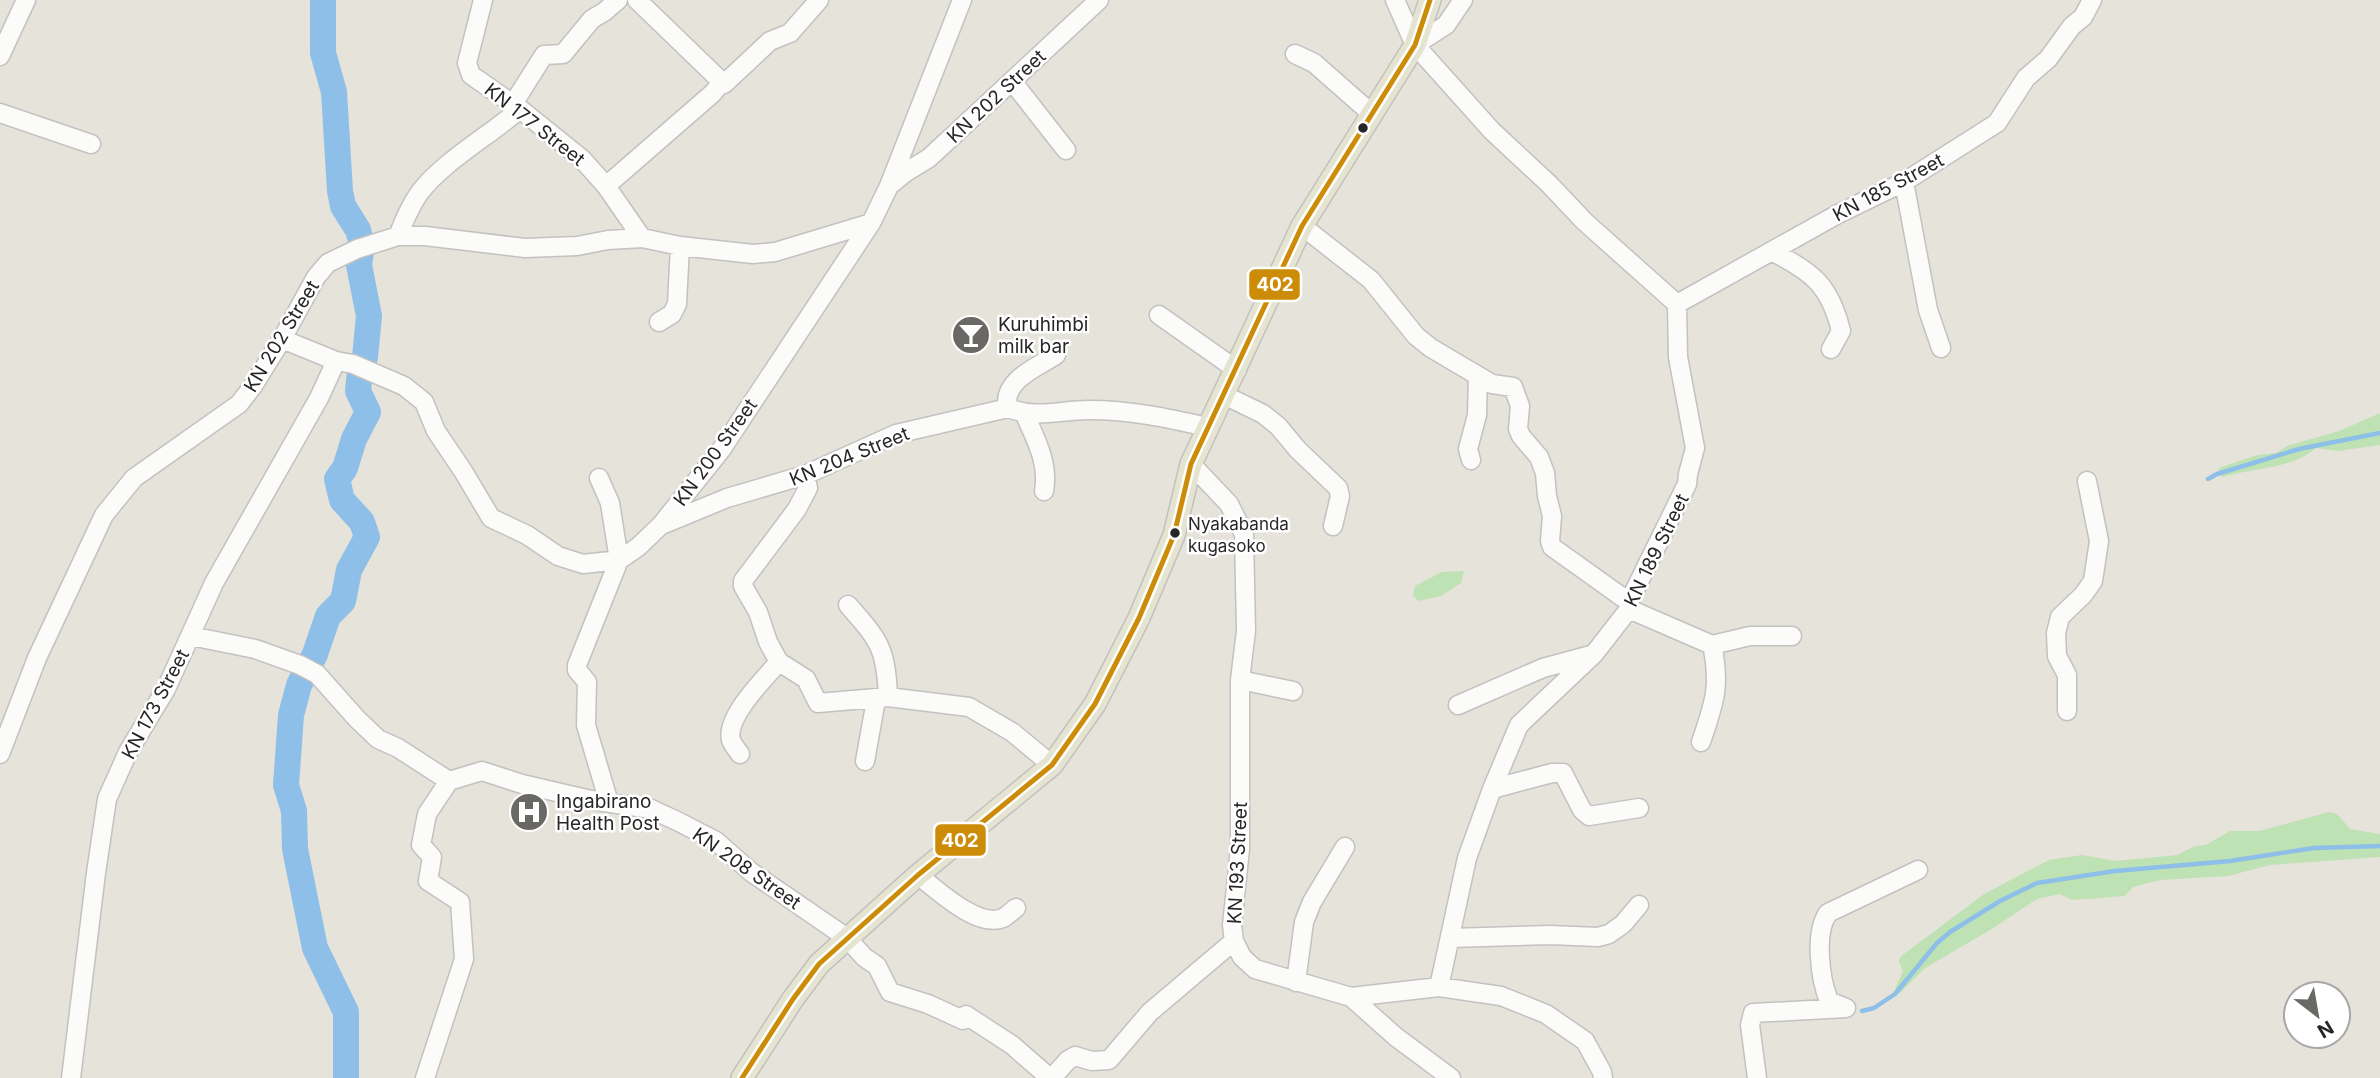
<svg xmlns="http://www.w3.org/2000/svg" width="2380" height="1078" font-family="Inter,sans-serif">
  <style>
    .green { fill: #bee2b3 }
    .lines { fill: none; stroke-linecap: round; stroke-linejoin: round }
    .stream { stroke: #8dbfe8; stroke-width: 4.5 }
    .river { stroke: #8dbfe8; stroke-width: 26 }
    .minor-casing { stroke: #c3c1c1; stroke-width: 21 }
    .major-casing { stroke: #c3c1bf; stroke-width: 24 }
    .minor { stroke: #fbfbfa; stroke-width: 18 }
    .major { stroke: #e5e4d1; stroke-width: 21 }
    .bus-1-casing { stroke: #fff; stroke-width: 10 }
    .bus-1 { stroke: #cd8c08; stroke-width: 5 }
    .bus-dot { fill: #262626; stroke: #fff; stroke-width: 2.5 }
    .labels { text-anchor: middle; stroke-width: 5; stroke-linejoin: round; paint-order: stroke }
    .bus-label { font-size: 17px; fill: #262626; stroke: #fff; text-anchor: start }
    .street-label { font-size: 19px; fill: #262626; stroke: #fff }
    .poi-label { font-size: 19px; fill: #262626; stroke: #fff; text-anchor: start }
    .line-badge { stroke: #fff; stroke-width: 2.5 }
    .badge-label { font-size: 19px; text-anchor: middle; font-weight: bold; fill: #fff }
  </style>
  <rect width="100%" height="100%" fill="#e6e3db"/>
  <path class="green" d="M2378,414H2380V445L2338,451L2316,448C2292,469 2253,468 2223,477L2218,474L2219,468L2257,455L2276,453L2287,446L2339,431Z
    M1464,571L1461,583L1441,596L1418,601L1413,595L1415,586L1442,572Z
    M2329,812L2337,814L2350,829L2380,834V857L2270,865L2228,876L2160,880L2133,887L2125,896L2072,900L2060,894L2037,899L1990,930L1925,968L1899,994L1895,989L1903,971L1899,961L1900,957L1984,894L2049,860L2082,855L2116,861L2177,855L2195,846L2206,845L2230,831H2259Z"/>
  <g class="lines">
    <path class="stream" d="M314,36L322,44
      M2208,479L2217,474L2299,449L2380,433
      M1862,1011L1874,1008L1895,994L1937,943L1950,932L2000,901L2037,883L2115,871L2230,861L2314,848L2380,846"/>
    <path class="river" d="M323,0V53L334,92L340,191L343,206L358,230L362,245L359,265L369,316L365,357L360,372L358,391L368,412L354,439L345,468L337,479L342,500L362,522L367,537L349,570L343,601L328,616L315,654L299,685L291,715L286,785L294,811L295,849L315,948L346,1012V1078"/>
    <defs>
      <path id="minor" d="M483,0L467,63L471,75L520,109L582,159L606,186L642,238
        M1395,0L1415,45L1492,131L1549,184L1585,222L1677,304L1678,357L1695,448L1688,474L1687,484L1629,602V609L1594,654L1519,725L1492,789L1467,858L1439,987
        M1415,45L1446,25L1463,0
        M1295,54L1314,63L1372,114
        M0,56L26,0
        M1012,81L1066,150
        M724,84L770,41L790,33L819,0
        M513,104L544,55L563,54L592,19L604,12L618,0
        M0,113L91,144
        M1904,182L1928,310L1941,348
        M890,185L906,172L929,158L1099,0
        M606,186L713,93L721,83L724,84L637,0
        M1302,226L1371,280L1416,336L1431,348L1492,384L1513,387L1520,406L1518,429L1521,436L1539,457L1545,473L1547,496L1552,516L1550,541L1552,547L1629,602
        M398,236C404,221 410,206 420,192C444,161 489,136 520,109
        M1773,252C1813,272 1830,286 1841,331L1831,349
        M1677,304L1838,214L1904,182L1997,123L2026,78L2048,59L2072,26L2083,17L2092,0
        M1159,315L1237,370
        M659,322L672,314L677,304L680,246
        M282,339L336,361L353,364L404,386L424,402L436,431L463,471L491,518L527,535L558,556L583,564L619,560L638,547L661,525L721,450L871,223L889,186L962,0
        M1224,395L1263,414L1278,426L1298,450L1338,488L1340,496L1333,526
        M1008,408C1001,381 1037,367 1056,355
        M1025,415C1036,440 1049,463 1044,491
        M1471,460L1468,449L1477,415L1478,376
        M1191,464L1229,504L1244,534L1246,631L1240,680V849L1232,925L1234,941L1242,957L1255,969L1351,997L1439,987L1501,996L1546,1014L1585,1041L1602,1072L1603,1078
        M805,475L808,488L797,509L743,581V586L758,612L768,642L779,662L806,679L818,703L888,697L969,707L1012,732L1052,765
        M599,478L610,503L619,560L577,665V670L587,682L586,725L609,803
        M664,524L727,498L805,475L896,434L1008,408C1037,419 1059,410 1089,410C1130,410 1168,418 1207,427
        M848,605C880,641 886,649 888,697
        M1629,609L1712,645L1750,636H1792
        M191,636L255,649L300,665L317,674L357,719L378,739L398,748L449,781L482,771L522,784L591,800L651,809L677,821L716,841L751,872L847,938L864,957L877,966L890,992L928,1004L963,1020L966,1015L1012,1045L1050,1078
        M1240,680L1293,691
        M1458,705L1543,668L1591,655
        M2067,711V675L2057,656L2056,633L2060,617L2083,595L2093,581L2099,541L2087,481
        M1701,742C1714,704 1721,686 1712,645
        M0,754L37,658L104,515L134,478L239,404L253,386L282,339L316,277L328,263L357,249L398,236H425L525,248L577,246L608,240L642,238L680,246L753,254L775,252L871,223
        M740,754C737,750 733,745 731,740C725,717 765,678 779,662
        M865,761L876,700
        M1492,789L1552,773H1563L1582,810L1589,816L1639,808
        M918,875C936,889 978,929 1003,918C1007,916 1012,911 1016,908
        M1451,938L1550,935L1598,937L1609,934L1623,924L1639,905
        M1296,982L1304,922L1312,902L1345,847
        M1351,997L1396,1037L1451,1078
        M71,1078L96,873L107,799L128,752L166,689L214,583L319,398L336,361
        M425,1078L464,959L460,902L428,881L432,857L421,845L427,814L449,781
        M1052,1078L1068,1060L1075,1056L1092,1061L1109,1060L1150,1012L1234,941
        M1757,1078L1750,1025L1753,1013L1846,1008L1829,1001C1820,979 1814,933 1828,913L1918,870"/>
      <path id="major" d="M742,1078L793,999L819,964L918,875L1052,765L1095,704L1139,618L1174,535L1191,464L1302,226L1415,45L1430,0"/>
    </defs>
    <use href="#minor" class="minor-casing"/>
    <use href="#major" class="major-casing"/>
    <use href="#minor" class="minor"/>
    <use href="#major" class="major"/>
    <defs>
      <path id="bus-1" d="M742,1078L793,999L819,964L918,875L1052,765L1095,704L1139,618L1174,535L1191,464L1302,226L1415,45L1430,0"/>
    </defs>
    <use href="#bus-1" class="bus-1-casing"/>
    <use href="#bus-1" class="bus-1"/>
  </g>
  <defs>
    <symbol id="bar-disc" viewBox="-11 -11 22 22"><circle r="9.5" fill="#696865" stroke="#fff"/><path d="M-6-5H6L.8 .8V4.5H3.5V6h-7V4.5H-.8V.8Z" fill="#fff"/></symbol>
    <symbol id="hospital-disc" viewBox="-11 -11 22 22"><circle r="9.5" fill="#696865" stroke="#fff"/><path d="M-5-5h3v3.5h4V-5h3V5h-3V1.5h-4V5h-3Z" fill="#fff"/></symbol>
  </defs>
  <g fill-rule="evenodd">
    <use href="#bar-disc" x="949" y="313" width="44" height="44"/>
    <use href="#hospital-disc" x="507" y="790" width="44" height="44"/>
  </g>
  <g class="bus-dot">
    <circle cx="1363" cy="128" r="6"/>
    <circle cx="1175" cy="533" r="6"/>
  </g>
  <g class="labels">
    <g class="bus-label">
      <text x="1188" y="530">Nyakabanda<tspan x="1188" dy="22">kugasoko</tspan></text>
    </g>
    <g class="street-label">
      <text transform="translate(996 96) rotate(-43)" y="7">KN 202 Street</text>
      <text transform="translate(535 124) rotate(38)" y="7">KN 177 Street</text>
      <text transform="translate(1888 187) rotate(-28)" y="7">KN 185 Street</text>
      <text transform="translate(281 336) rotate(-59)" y="7">KN 202 Street</text>
      <text transform="translate(715 452) rotate(-54)" y="7">KN 200 Street</text>
      <text transform="translate(849 456) rotate(-22)" y="7">KN 204 Street</text>
      <text transform="translate(1656 550) rotate(-64)" y="7">KN 189 Street</text>
      <text transform="translate(155 704) rotate(-62)" y="7">KN 173 Street</text>
      <text transform="translate(1237 863) rotate(-87)" y="7">KN 193 Street</text>
      <text transform="translate(747 868) rotate(35)" y="7">KN 208 Street</text>
    </g>
    <g class="poi-label">
      <text x="998" y="331">Kuruhimbi<tspan x="998" dy="22">milk bar</tspan></text>
      <text x="556" y="808">Ingabirano<tspan x="556" dy="22">Health Post</tspan></text>
    </g>
  </g>
  <g class="line-badge">
    <rect x="1248" y="268" width="53" height="33" rx="7" fill="#cd8c08"/>
    <rect x="934" y="823" width="53" height="34" rx="7" fill="#cd8c08"/>
  </g>
  <g class="badge-label">
    <text x="1275" y="291">402</text>
    <text x="960" y="847">402</text>
  </g>
  <g transform="translate(2317 1015) rotate(149)"><circle r="33" fill="#ffffff" stroke="#a8a8a8" stroke-width="2"/>
  <path d="M0-5L12 26L0 18L-12 26Z" fill="#696865"/>
  <text y="-10" font-size="19" font-weight="bold" text-anchor="middle" fill="#262626">N</text>
  </g>
</svg>
